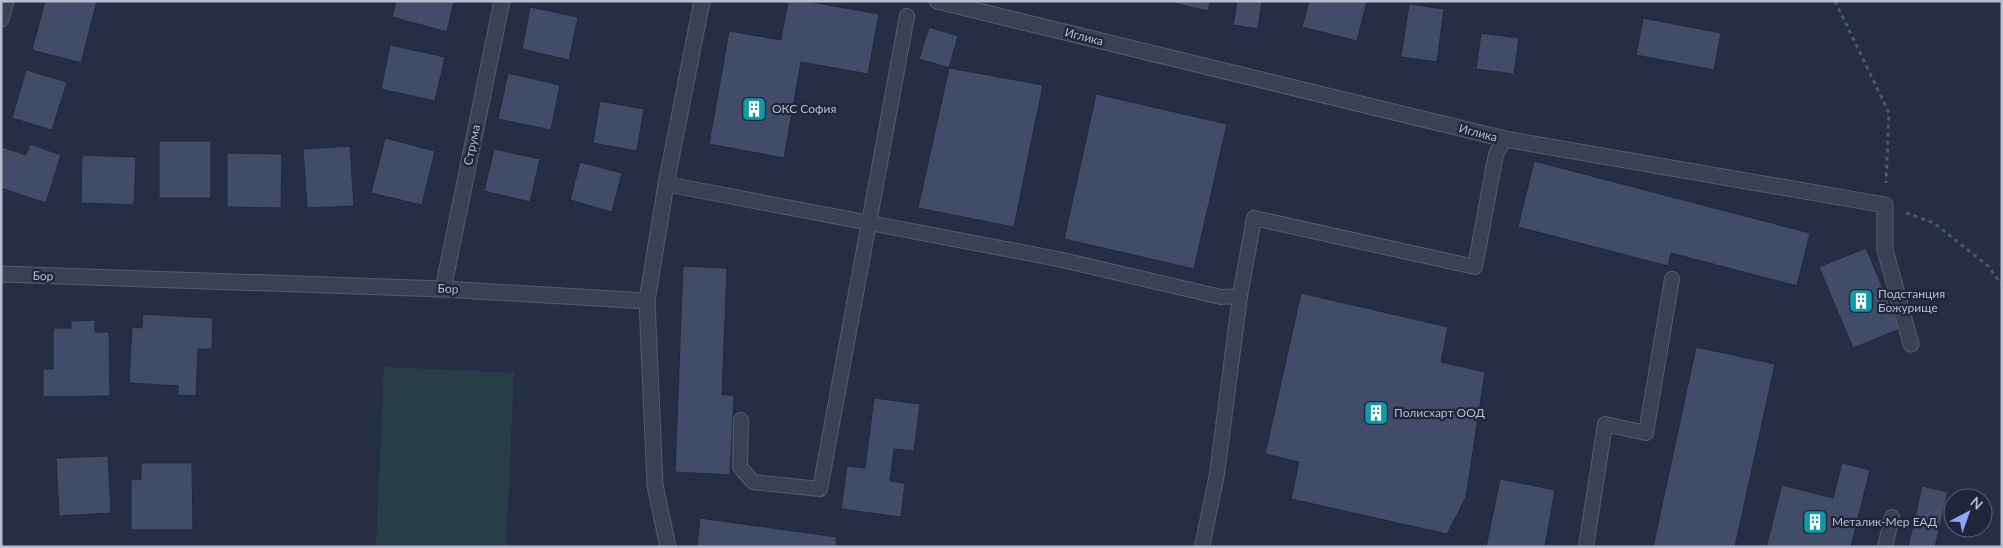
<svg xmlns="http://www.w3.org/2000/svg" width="2003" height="548" font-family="Lato,sans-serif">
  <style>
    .green { fill: #283e47 }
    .building { fill: #424b67; stroke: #21283d }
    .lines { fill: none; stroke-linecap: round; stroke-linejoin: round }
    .service-casing { stroke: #565c70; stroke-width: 16 }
    .minor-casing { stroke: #565c70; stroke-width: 17 }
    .path { stroke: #465b63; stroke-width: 3; stroke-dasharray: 4 4; stroke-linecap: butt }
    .service { stroke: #3a4155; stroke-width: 14 }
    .minor { stroke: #3a4155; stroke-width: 15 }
    .labels { text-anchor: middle; stroke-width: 4.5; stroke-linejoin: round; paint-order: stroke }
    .street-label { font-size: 12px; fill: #b8bdcf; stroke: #1f253b }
    .poi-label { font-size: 12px; fill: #b8bdcf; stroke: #1f253b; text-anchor: start }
  </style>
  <rect width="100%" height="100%" fill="#262e46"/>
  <path class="green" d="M384,367L514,373L506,547H376Z"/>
  <path class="building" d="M45,1H97L81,63L32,50Z
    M396,1H454L447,32L392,17Z
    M788,1H805L879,14L868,74L801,62L784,158L709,144L729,31L781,40Z
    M1165,1H1210L1208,11Z
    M1237,1H1262L1258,29L1233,25Z
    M1309,1H1367L1357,41L1302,27Z
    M1409,4L1444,9L1437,62L1401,57Z
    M530,7L578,17L569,60L522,49Z
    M1643,18L1721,33L1714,70L1636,55Z
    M929,27L958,36L949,68L919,59Z
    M1481,33L1519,38L1514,74L1476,69Z
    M390,45L445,57L435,101L381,89Z
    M949,68L1043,85L1014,227L918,208Z
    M26,70L67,82L52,130L12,118Z
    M508,73L560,85L551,130L498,119Z
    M1096,94L1227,124L1194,269L1064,239Z
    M600,101L644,109L637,151L593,143Z
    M385,138L435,151L422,205L371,193Z
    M159,141H211V198H159Z
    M30,144L61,155L46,203L1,188L2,147L26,155Z
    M350,146L354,206L307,208L303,149Z
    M494,149L540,159L530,202L484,191Z
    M227,153L282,154L281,208L227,207Z
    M82,155L136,157L134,205L81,203Z
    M1534,161L1810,233L1797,286L1671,253L1668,266L1518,227Z
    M580,162L622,173L612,212L570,200Z
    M1866,248L1900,329L1853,348L1819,267Z
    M683,266L727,268L722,395H734L730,475L675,472Z
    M1301,293L1448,327L1441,362L1485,372L1466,497L1447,534L1291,499L1299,462L1265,454Z
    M143,314L213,318L212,349H198L196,396L178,395V386L129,383L132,327L142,328Z
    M95,320V332H109L110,396L43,397V369H53V328H71V321Z
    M1696,347L1775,364L1735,547H1653Z
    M874,398L920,404L914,451L894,449L890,481L905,483L901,517L841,509L847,466L865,468Z
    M108,456L111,513L59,516L56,458Z
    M141,463H192L193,530H131V480L141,479Z
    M1842,463L1870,470L1851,547H1766L1782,485L1833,498Z
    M1500,479L1555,490L1545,547H1486Z
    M1922,486L1948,492L1935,547H1908Z
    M700,518L837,537L836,547H697Z"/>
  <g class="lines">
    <defs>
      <path id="service" d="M666,184L1058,259L1221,297L1240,296L1254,218L1475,267L1496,154L1505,139
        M741,420L740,467L753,482L820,489L907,16
        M1202,547L1217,474L1240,296
        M1586,547L1605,424L1646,433L1672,279
        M1885,547L1892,517"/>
      <path id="minor" d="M937,1L1505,139L1885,205V250L1911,344
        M1,19L6,1
        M1,274L443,289L647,301L655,485L668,547
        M443,289L502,1
        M647,301L666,184L702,1"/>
    </defs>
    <use href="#service" class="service-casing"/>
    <use href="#minor" class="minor-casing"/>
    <path class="path" d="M1835,1L1889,113L1886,183
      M1906,213L1934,223L1988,266L2002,285"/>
    <use href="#service" class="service"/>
    <use href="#minor" class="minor"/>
  </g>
  <defs>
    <symbol id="building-square" viewBox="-11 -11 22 22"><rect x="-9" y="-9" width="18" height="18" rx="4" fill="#0f9aa8" stroke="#1f253b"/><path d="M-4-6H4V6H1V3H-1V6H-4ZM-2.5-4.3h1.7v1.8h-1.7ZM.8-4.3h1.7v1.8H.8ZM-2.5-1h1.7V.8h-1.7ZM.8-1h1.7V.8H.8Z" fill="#fff"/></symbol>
  </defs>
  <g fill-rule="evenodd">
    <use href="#building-square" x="740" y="95" width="28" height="28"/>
    <use href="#building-square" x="1847" y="287" width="28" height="28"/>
    <use href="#building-square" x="1362" y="399" width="28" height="28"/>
    <use href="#building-square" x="1801" y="508" width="28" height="28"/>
  </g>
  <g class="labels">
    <g class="street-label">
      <text transform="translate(1084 37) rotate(14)" y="4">Иглика</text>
      <text transform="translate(1478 133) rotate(14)" y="4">Иглика</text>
      <text transform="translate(472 145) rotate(-78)" y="4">Струма</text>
      <text transform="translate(43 276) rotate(2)" y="4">Бор</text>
      <text transform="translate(448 289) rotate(3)" y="4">Бор</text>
    </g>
    <g class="poi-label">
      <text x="772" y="113">ОКС София</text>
      <text x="1878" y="298">Подстанция<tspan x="1878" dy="14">Божурище</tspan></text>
      <text x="1394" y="417">Полисхарт ООД</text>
      <text x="1832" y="526">Металик-Мер ЕАД</text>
    </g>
  </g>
  <rect width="2003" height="548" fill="none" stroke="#b8bdcf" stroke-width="5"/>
  <g transform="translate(1968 513) rotate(41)"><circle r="24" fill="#1f253b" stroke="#5c6276"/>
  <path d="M0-4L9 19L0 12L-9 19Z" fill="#8da5ff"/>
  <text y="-8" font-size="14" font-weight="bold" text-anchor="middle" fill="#b8bdcf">N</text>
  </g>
</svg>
